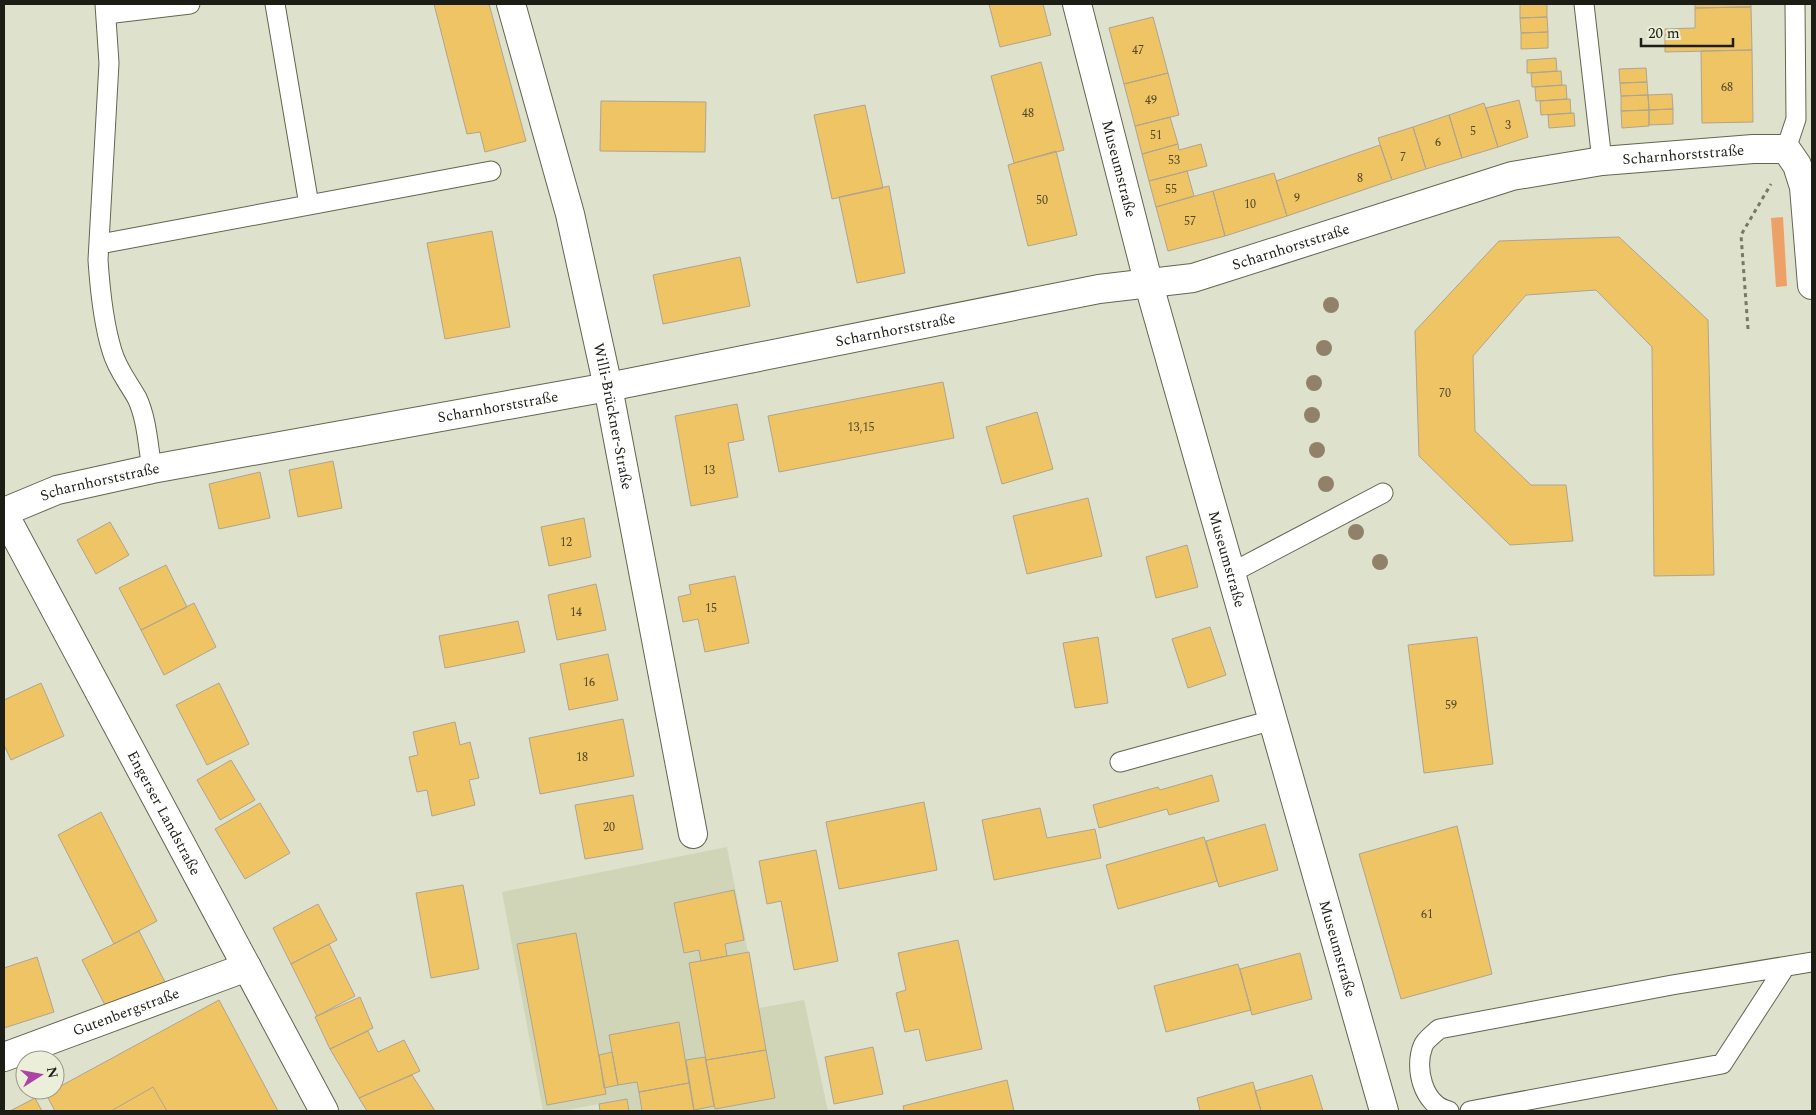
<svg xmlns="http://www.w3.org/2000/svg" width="1816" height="1115" font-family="Spectral,serif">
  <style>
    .built { fill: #d1d5b8 }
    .green { fill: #eea167 }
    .building { fill: #efc465; stroke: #aea491 }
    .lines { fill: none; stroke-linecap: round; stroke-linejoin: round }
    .lane-casing { stroke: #636552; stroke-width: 21 }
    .street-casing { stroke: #636552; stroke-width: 30 }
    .secondary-casing { stroke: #636552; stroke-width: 30 }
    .path { stroke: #767869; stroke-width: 3; stroke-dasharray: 4 4; stroke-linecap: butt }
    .lane { stroke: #fff; stroke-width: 19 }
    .street { stroke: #fff; stroke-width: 28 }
    .secondary { stroke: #fff; stroke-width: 28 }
    .tree { fill: #92816a }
    .labels { text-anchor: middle; stroke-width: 4; stroke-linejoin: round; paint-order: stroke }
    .number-label { font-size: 12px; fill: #514729 }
    .street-label { font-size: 15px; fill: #1c1d15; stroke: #ebeed8 }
  </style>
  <rect width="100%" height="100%" fill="#dee1cb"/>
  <path class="built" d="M727,847L759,1008L804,1000L828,1111H629L626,1099L561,1111H543L502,892Z"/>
  <path class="green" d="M1783,217L1787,286L1776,287L1771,218Z"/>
  <path class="building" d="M434,4H489L526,141L485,152L480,132L467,134Z
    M989,4H1043L1051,35L1000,47Z
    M1520,4H1547V17L1520,18Z
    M1695,4H1751V7L1695,8Z
    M1751,7L1752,50L1665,52V29L1695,28V8Z
    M1153,17L1168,73L1124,84L1109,28Z
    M1547,17L1548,32L1521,33L1520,18Z
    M1548,32V48L1521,49V33Z
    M1752,50L1753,122L1702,123L1701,51Z
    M1556,58L1557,71L1527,73V60Z
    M1041,62L1064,150L1014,163L991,76Z
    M1646,68L1647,82L1620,83L1619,69Z
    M1561,71L1562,85L1532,87L1531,73Z
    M1168,73L1179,115L1135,126L1124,84Z
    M1647,82L1648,95L1621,96L1620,83Z
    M1566,85L1567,99L1536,101L1535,87Z
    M1672,94L1673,109L1649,110L1648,95Z
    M1648,95L1649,110L1621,111V96Z
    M1570,99L1571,113L1541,115L1540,101Z
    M1519,100L1528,137L1498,147L1486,108Z
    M601,101L706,102L705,152L600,151Z
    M1484,103L1498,147L1462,158L1449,115Z
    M865,105L883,188L832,199L814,115Z
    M1673,109V124L1649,125V110Z
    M1649,110V126L1622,128L1621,111Z
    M1574,113L1575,126L1549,128L1548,115Z
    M1449,115L1462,158L1426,169L1413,127Z
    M1170,117L1178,144L1142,154L1135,126Z
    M1413,127L1426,169L1392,180L1378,138Z
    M1178,144L1179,150L1201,144L1207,166L1149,181L1142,154Z
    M1380,145L1392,180L1287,216L1276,181Z
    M1056,151L1077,235L1028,246L1008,165Z
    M1187,171L1194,196L1156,207L1149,181Z
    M1274,173L1287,216L1225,236L1213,191Z
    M889,186L905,273L857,283L839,197Z
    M1213,191L1225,236L1168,251L1156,207Z
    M492,231L510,327L445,339L427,243Z
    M1619,237L1708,320L1714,575L1654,576L1652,347L1596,290L1526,295L1473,356L1475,431L1531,485H1566L1573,541L1510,545L1419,456L1415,331L1499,241Z
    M740,257L750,306L663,324L653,275Z
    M943,382L954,438L779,472L768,416Z
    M737,404L744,440L728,443L738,497L691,506L675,416Z
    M1037,412L1053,469L1002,484L986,427Z
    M333,461L342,508L298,517L289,470Z
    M260,472L270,518L219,529L209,484Z
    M1088,498L1102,556L1027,574L1013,516Z
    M584,518L591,557L549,566L541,527Z
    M110,522L129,555L96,574L77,540Z
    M1187,545L1198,587L1156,598L1146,557Z
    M166,565L187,607L141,630L119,588Z
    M735,576L749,643L705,652L698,619L683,622L678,597L691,594L689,585Z
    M596,584L606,630L557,640L548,595Z
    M194,603L216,647L164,675L141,630Z
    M518,621L525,652L445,668L439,636Z
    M1210,627L1226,675L1188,688L1172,639Z
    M1098,637L1108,703L1075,708L1063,643Z
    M1477,637L1493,764L1424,773L1408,645Z
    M608,654L618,700L569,710L560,664Z
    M41,683L64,736L11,760L4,745V700Z
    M219,683L249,744L207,765L176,705Z
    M623,719L634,776L540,794L529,738Z
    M455,722L460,745L470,742L479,778L469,780L475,805L432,816L427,790L417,792L409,757L418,755L413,732Z
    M231,760L255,800L220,820L197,780Z
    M1212,775L1219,801L1169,815L1167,809L1099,828L1093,805L1158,787L1160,790Z
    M633,795L643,849L585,859L575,805Z
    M924,802L937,870L839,889L826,822Z
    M260,803L290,853L245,879L215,829Z
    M1040,808L1047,838L1095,829L1101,858L994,880L982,820Z
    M101,812L157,921L114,944L58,835Z
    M1265,824L1278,870L1219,887L1206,841Z
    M1457,826L1492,974L1401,999L1359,854Z
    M1204,837L1217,881L1118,909L1106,865Z
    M816,850L838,961L794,970L781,901L767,904L759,861Z
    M463,885L479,969L431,978L416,893Z
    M734,890L744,940L725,944L727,956L701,961L699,950L684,953L674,903Z
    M318,904L337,940L291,964L273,928Z
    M139,931L166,984L109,1013L82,960Z
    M576,933L606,1094L547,1105L517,944Z
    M958,940L982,1049L926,1061L919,1029L905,1032L896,993L906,990L898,953Z
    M329,944L355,996L317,1016L291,964Z
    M749,952L766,1050L706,1060L689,963Z
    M1300,953L1312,999L1252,1015L1240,969Z
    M37,957L54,1012L4,1028V968Z
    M1238,964L1251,1010L1166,1032L1154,986Z
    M360,997L373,1028L330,1049L315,1017Z
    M219,1000L278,1111H55L46,1094Z
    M679,1022L689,1083L639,1092L637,1082L618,1085L609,1035Z
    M368,1031L378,1052L404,1040L420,1071L359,1098L330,1049Z
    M873,1047L883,1094L834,1104L825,1057Z
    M766,1050L775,1098L715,1109L706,1060Z
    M612,1052L618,1085L604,1088L599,1055Z
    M705,1057L714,1106L694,1110L686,1060Z
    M412,1075L435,1111H367L359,1098Z
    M1312,1075L1323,1111H1261L1255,1091Z
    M1007,1080L1014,1111H904L903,1106Z
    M1253,1082L1261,1111H1200L1197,1098Z
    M689,1083L694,1111H642L639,1092Z
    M153,1087L167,1111H111Z
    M35,1098L42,1111H10Z
    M627,1099L629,1111H600L599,1104Z"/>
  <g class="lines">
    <defs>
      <path id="lane" d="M105,4L109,63L98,260C100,290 103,322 112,351C117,369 128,382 137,398C147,419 148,446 152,469
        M275,4L309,205
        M1584,4L1602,161
        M106,14L190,4
        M1786,149L1796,119L1795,4
        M100,244L491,171
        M1231,573L1383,493
        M1120,762L1273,720
        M1449,1111C1423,1105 1414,1068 1423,1046C1425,1040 1434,1034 1439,1029L1672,985L1812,962
        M1470,1111L1722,1064L1785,967"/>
      <g id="street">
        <path id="s1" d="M511,4L570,214L608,387L693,834"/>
        <path id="s2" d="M1077,4L1149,285L1384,1111"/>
        <path id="s3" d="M4,512L57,490L152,469L608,387L1099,289L1193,278L1512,176L1602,161L1753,149H1786L1797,165L1804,187L1812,285"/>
        <path id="s4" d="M4,1057L247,967"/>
      </g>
      <g id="secondary">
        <path id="s5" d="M4,514L324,1111"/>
      </g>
    </defs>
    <use href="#lane" class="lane-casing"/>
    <use href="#street" class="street-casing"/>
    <use href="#secondary" class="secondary-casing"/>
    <path class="path" d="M1748,329L1741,235L1771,184"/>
    <use href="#lane" class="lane"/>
    <use href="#street" class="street"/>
    <use href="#secondary" class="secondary"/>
  </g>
  <g class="tree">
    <circle cx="1331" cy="305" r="8"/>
    <circle cx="1324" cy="348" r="8"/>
    <circle cx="1314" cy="383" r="8"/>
    <circle cx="1312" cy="415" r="8"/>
    <circle cx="1317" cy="450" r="8"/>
    <circle cx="1326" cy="484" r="8"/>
    <circle cx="1356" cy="532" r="8"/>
    <circle cx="1380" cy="562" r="8"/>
  </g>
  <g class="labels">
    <g class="number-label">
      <text x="1138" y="54">47</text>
      <text x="1727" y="91">68</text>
      <text x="1151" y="104">49</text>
      <text x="1028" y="117">48</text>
      <text x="1508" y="129">3</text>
      <text x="1473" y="135">5</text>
      <text x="1156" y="139">51</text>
      <text x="1438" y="146">6</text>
      <text x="1403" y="161">7</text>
      <text x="1174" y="164">53</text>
      <text x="1360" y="182">8</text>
      <text x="1171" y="193">55</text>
      <text x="1297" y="202">9</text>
      <text x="1042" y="204">50</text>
      <text x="1250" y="208">10</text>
      <text x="1190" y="225">57</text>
      <text x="1445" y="397">70</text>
      <text x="861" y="431">13,15</text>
      <text x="709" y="474">13</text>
      <text x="566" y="546">12</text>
      <text x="711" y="612">15</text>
      <text x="576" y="616">14</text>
      <text x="589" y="686">16</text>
      <text x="1451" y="709">59</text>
      <text x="582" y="761">18</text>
      <text x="609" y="831">20</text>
      <text x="1427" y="918">61</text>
    </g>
    <g class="street-label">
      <text dy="5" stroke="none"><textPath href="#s3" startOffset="1721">Scharnhorststraße</textPath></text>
      <text dy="5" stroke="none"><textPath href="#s2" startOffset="170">Museumstraße</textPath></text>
      <text dy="5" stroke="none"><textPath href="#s3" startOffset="1316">Scharnhorststraße</textPath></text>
      <text dy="5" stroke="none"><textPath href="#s3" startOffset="911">Scharnhorststraße</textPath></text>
      <text dy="5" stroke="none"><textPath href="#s3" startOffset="506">Scharnhorststraße</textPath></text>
      <text dy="5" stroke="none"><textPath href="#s1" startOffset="425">Willi-Brückner-Straße</textPath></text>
      <text dy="5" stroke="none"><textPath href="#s3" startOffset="101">Scharnhorststraße</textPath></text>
      <text dy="5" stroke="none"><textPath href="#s2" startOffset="575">Museumstraße</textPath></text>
      <text dy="5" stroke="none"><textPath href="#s5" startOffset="339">Engerser Landstraße</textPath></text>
      <text dy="5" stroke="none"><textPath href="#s2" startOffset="980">Museumstraße</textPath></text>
      <text dy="5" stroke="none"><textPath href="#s4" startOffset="130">Gutenbergstraße</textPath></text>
    </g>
  </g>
  <rect width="1816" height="1115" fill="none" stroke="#1c1d15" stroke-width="10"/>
  <g transform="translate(40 1075) rotate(79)"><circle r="24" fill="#ebeed8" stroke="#989a8a"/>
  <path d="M0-4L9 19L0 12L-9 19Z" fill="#ad43a5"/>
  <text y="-8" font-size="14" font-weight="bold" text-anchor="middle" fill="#1c1d15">N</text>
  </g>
  <path d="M1641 38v8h92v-8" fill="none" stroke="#1c1d15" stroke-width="2.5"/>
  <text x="1648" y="38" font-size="15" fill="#1c1d15" stroke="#ebeed8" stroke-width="4" paint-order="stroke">20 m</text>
</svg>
